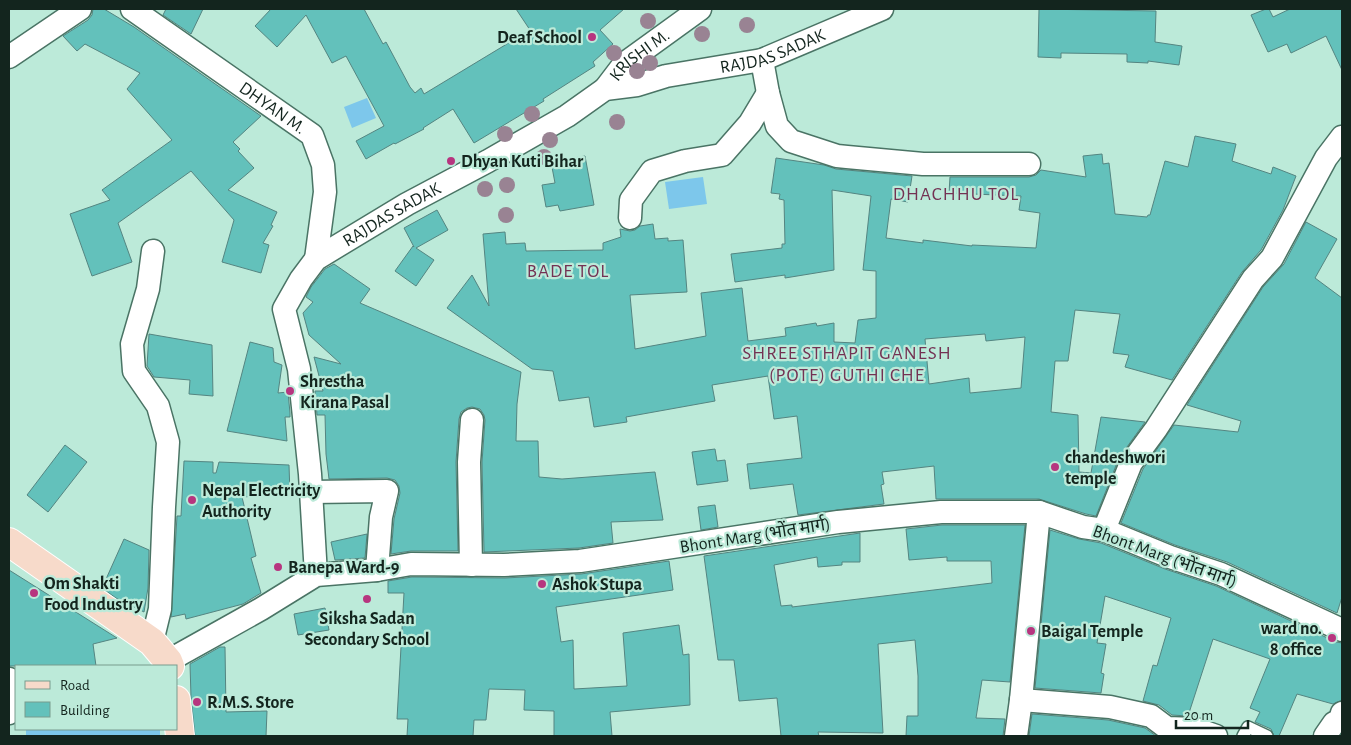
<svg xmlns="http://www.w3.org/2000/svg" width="1351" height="745" font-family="'Alegreya Sans','Noto Sans Devanagari',sans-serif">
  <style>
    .water { fill: #7dc7eb }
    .building { fill: #63c1bb; stroke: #548581; fill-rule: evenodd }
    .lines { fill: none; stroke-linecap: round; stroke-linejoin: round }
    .lane-casing { stroke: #4a7465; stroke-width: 14 }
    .street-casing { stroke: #4a7465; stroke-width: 25 }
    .primary-casing { stroke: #fff; stroke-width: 30 }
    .lane { stroke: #fff; stroke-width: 11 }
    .street { stroke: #fff; stroke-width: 22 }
    .primary { stroke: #f7daca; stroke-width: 28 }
    .tree { fill: #998393 }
    .poi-dot { fill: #b7357f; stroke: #bcead9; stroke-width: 2 }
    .labels { text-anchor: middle; stroke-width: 4.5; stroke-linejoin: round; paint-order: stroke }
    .poi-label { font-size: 18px; font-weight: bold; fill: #13251e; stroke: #bcead9; text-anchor: start }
    .street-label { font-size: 18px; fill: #13251e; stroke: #bcead9 }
    .neighbourhood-label { font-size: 19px; letter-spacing: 1px; fill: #733253; stroke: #bcead9 }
  </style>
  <rect width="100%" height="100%" fill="#bcead9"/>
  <path class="water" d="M367,98L376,118L352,128L344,107Z
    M703,177L707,204L669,209L665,182Z
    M26,729H160V736H26Z"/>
  <path class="building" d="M93,9H104L134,27L261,116L233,142L240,149L238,151L254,168L228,190L277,212L271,225L273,226L263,243L269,245L261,273L222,262L234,220L191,171L118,223L132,262L92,276L70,214L110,200L102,190L172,140L127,89L140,73L85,44L77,51L63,36L88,20L92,15Z
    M166,9H203L191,34L163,15Z
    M271,9H364L383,44L386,42L410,87L415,93L421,88L424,94L530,30L516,9H624L600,30L613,44L593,62L595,66L543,99L544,101L474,143L453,109L423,128L424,129L395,144L394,143L366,159L356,141L384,126L346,56L332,63L306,15L277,47L255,26Z
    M1039,9L1156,11L1155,42L1182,46L1179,65L1148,61V63L1127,62V54L1061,53V58L1038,57Z
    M1266,9H1269L1273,17L1290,9H1342V70L1326,36L1291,53L1287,44L1268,52L1251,15Z
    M1195,136L1236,144L1232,161L1271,174L1273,167L1296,176L1283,210L1261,250L1242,272L1172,380L1125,367L1129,355L1113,353L1120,314L1075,310L1068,361H1055L1051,412L1078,415L1079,472L1091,473L1101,417L1145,422L1119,458L1096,516L1086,514L1039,499H936L934,466L882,472L884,484L881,485L884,504L798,515L793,484L750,489L747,464L802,458L797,416L774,419L768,376L712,385L715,401L626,417L627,422L594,427L589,397L559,401L553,371L532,369L447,308L472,275L489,306L483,234L505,232L506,244L525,243L526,251L603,250V243L621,237L620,229L630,231L635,230L640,226L653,224L655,239L668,238V241L683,240L687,292L630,295L635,349L706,336L701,293L742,288L748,341L786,336L785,328L816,323L817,326L834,323V342L855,343L858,320L876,318V271L863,270L871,196L832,190L834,270L785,278V275L735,282L731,254L782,248V244H785L784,200L779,199L780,194L771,193L776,158L824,165L836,169L912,176L908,202L891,199L886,238L923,243V240L972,246V245L1036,248L1040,213L1019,210L1021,196L949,193L950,177H1029L1036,175L1041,170L1086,177L1083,156L1102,154L1103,164L1109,163L1115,214L1147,217L1148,215H1150L1165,161L1188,167ZM985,334L986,341L1025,337L1021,388L970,393L969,378L929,384L925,339Z
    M585,156L594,205L560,211L558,205L546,207L542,185L555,183L551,162Z
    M437,210L448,230L416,248L434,260L416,286L395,271L413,246L414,247L404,228Z
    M1306,222L1337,239L1315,278L1342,298V597L1337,613L1227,562L1175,545L1121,523L1143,469L1174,425L1238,432L1241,421L1187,405L1263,287L1284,264Z
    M334,264L370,289L360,303L521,372L517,404L516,441H538L539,477L562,479L655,472L663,520L611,522L613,543L579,548L484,552L482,462L485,420L484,415L480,409L472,407L467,408L461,412L459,419L456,462L458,551H411L391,554L394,519L400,493L399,486L395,480L387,478L329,479L326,454L325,415H317L315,391H323L314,357L341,364L309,335L303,313L313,302L306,297L311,287L325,269Z
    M149,334L212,345L213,396L189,394L190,380L154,377L147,366Z
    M250,342L273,348L274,362L282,365L278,393L288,392L290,413V417H285L287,441L227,431Z
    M65,445L87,462L48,512L27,495Z
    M715,449L717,461L725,460L728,481L697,485L692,452Z
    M184,461L213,462V473H216L219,462L289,465L290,494L242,497L256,556L251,558L261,593L243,604L186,619L185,614L171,617L177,516H181Z
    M715,505L718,527L701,530L698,507Z
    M942,525H1025L1010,682L982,680L976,718L1005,719L1003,736H906L907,716H918V676L915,640L878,644L883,733L818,732L819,736H781L777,698L739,701L734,660H718L704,556L860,533V562H842V565L818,567L817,557L774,565L781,606L792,605V607L992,583L991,561H947V557L909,560L906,529Z
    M1050,530L1079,539L1101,543L1165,569L1216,586L1336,642L1342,643V700L1333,704L1297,694L1279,736H1274L1271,729L1255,722L1260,712L1250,708L1270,659L1213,639L1188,716L1172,715L1159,705L1143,701L1153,665L1157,666L1171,618L1105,596L1097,643L1106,644L1101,673L1104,674L1101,693L1035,688Z
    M367,534L365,558L335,560L331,542Z
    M124,539L149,550L148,588L144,612L116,598L102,588Z
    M669,561L673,590L556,607L561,642L573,640L574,689L627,686L623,633L679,625L683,655L689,654L690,705L610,712L612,736H554V711L524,710L525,690L489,689L486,720H474L473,736H407L408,719H397L404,593H388V581L412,577L505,578L581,574Z
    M9,570L117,638L93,644L96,666H9Z
    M325,608L329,630L298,635L294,614Z
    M220,647H225L226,712L267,711L266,736H195L191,697L190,664Z
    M1032,714L1108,720L1145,728L1156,736H1029Z"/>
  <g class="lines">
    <defs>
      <path id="lane" d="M1243,736L1248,727L1267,736"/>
      <g id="street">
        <path id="s1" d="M132,9L312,135L323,165L325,192L316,259"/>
        <path d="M9,57L80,9"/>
        <path d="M762,60L768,93L777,126L791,141L837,156L847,157L923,164H1029"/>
        <path id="s2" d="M605,89L624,64L700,9"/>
        <path d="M630,218L631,200L652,171L685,161L722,155L750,123L768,93"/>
        <path d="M311,492L387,491L381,517L377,570"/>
        <path d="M1104,530L1131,463L1156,429L1253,279L1272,258L1326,158L1342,137"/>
        <path d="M471,565L469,462L472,420"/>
        <path id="s3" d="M316,575L310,474L299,369L284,309L301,279L316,259L407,204L488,161L567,116L605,89L637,85L666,76L762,60L882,9"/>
        <path d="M152,642L160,609L164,507L168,442L158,406L134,371L132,344L148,289L153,251"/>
        <path d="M168,661L261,609L316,575L377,570L411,564L504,565L580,561L838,522L941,512H1039L1083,527L1104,530L1170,557L1221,574L1342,630"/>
        <path d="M9,679L16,688"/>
        <path d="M1021,700L1110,707L1151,716L1167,728L1196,729L1216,736"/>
        <path d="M9,713L16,704"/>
        <path d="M1016,736L1021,700L1039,512"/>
        <path d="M1325,736L1334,723L1340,720L1342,713"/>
      </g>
      <path id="primary" d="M9,542L152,642L168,661L170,666
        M176,700L180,736"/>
    </defs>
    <use href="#lane" class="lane-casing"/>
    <use href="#street" class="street-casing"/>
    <use href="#primary" class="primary-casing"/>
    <use href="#lane" class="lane"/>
    <use href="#street" class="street"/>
    <use href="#primary" class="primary"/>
  </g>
  <g class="tree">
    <circle cx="648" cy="21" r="8"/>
    <circle cx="747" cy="25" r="8"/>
    <circle cx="702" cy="34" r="8"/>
    <circle cx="614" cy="53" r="8"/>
    <circle cx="650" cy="63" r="8"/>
    <circle cx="637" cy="71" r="8"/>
    <circle cx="532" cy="114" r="8"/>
    <circle cx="617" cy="122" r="8"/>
    <circle cx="505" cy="134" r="8"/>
    <circle cx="550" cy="140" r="8"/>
    <circle cx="544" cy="157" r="8"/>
    <circle cx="507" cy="185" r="8"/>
    <circle cx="485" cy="189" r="8"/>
    <circle cx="506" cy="215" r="8"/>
  </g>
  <g class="poi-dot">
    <circle cx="592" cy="37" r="5"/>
    <circle cx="451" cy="161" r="5"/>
    <circle cx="290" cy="391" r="5"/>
    <circle cx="1055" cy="467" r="5"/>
    <circle cx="192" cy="500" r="5"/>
    <circle cx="278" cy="567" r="5"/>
    <circle cx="542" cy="584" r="5"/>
    <circle cx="34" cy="593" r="5"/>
    <circle cx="367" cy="599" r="5"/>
    <circle cx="1031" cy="631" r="5"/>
    <circle cx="1332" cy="638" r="5"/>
    <circle cx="197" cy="702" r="5"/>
  </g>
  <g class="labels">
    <g class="poi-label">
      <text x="582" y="43" text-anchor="end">Deaf School</text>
      <text x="461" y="167">Dhyan Kuti Bihar</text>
      <text x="300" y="387">Shrestha<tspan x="300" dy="21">Kirana Pasal</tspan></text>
      <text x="1065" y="463">chandeshwori<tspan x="1065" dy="21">temple</tspan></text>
      <text x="202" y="496">Nepal Electricity<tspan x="202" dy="21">Authority</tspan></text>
      <text x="288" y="573">Banepa Ward-9</text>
      <text x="44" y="589">Om Shakti<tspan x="44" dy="21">Food Industry</tspan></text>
      <text x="552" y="590">Ashok Stupa</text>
      <text x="367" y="624" text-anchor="middle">Siksha Sadan<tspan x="367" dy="21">Secondary School</tspan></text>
      <text x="1322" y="634" text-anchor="end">ward no.<tspan x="1322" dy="21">8 office</tspan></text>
      <text x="1041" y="637">Baigal Temple</text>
      <text x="207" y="708">R.M.S. Store</text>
    </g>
    <g class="street-label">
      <text dy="6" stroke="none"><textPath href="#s3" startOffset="836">RAJDAS SADAK</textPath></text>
      <text dy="6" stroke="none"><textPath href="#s2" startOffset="49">KRISHI M.</textPath></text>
      <text dy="6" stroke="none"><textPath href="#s1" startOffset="172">DHYAN M.</textPath></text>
      <text dy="6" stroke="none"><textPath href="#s3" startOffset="416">RAJDAS SADAK</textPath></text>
      <text transform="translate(755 535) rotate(-9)" y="6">Bhont Marg (भाेंत मार्ग)</text>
      <text transform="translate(1165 556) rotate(20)" y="6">Bhont Marg (भाेंत मार्ग)</text>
    </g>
    <g class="neighbourhood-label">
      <text x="956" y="200">DHACHHU TOL</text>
      <text x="568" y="277">BADE TOL</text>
      <text x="847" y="359">SHREE STHAPIT GANESH<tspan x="847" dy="22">(POTE) GUTHI CHE</tspan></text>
    </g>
  </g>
  <rect width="1351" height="745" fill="none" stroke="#13251e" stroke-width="20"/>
  <rect x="15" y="665" width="162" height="65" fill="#bcead9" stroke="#789b8e"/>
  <rect x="25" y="681" width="25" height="8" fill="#f7daca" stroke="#789b8e"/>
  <text x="60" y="690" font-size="15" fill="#13251e">Road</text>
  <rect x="25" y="702" width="25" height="15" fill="#63c1bb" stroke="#789b8e"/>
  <text x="60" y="715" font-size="15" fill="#13251e">Building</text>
  <path d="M1176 720v8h72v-8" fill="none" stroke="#13251e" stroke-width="2.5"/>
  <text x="1184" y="720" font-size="15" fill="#13251e" stroke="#bcead9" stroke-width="4" paint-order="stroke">20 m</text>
</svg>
